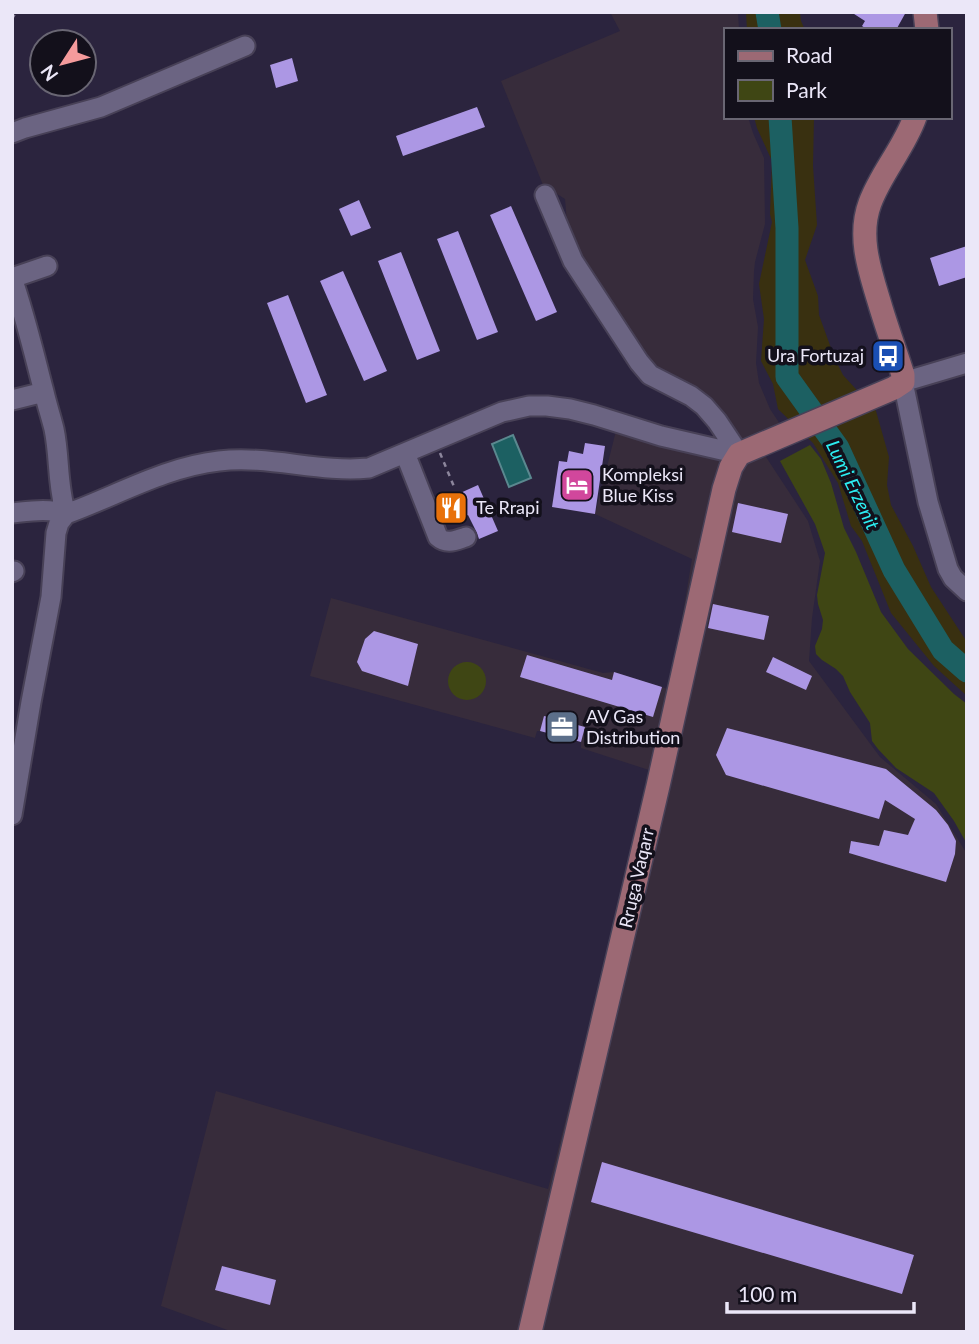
<svg xmlns="http://www.w3.org/2000/svg" width="979" height="1344" font-family="Lato,sans-serif">
  <style>
    .commercial { fill: #372c3b }
    .green { fill: #3f4614 }
    .sand { fill: #393010 }
    .water { fill: #1c6062; stroke: #5a888f; stroke-width: 2 }
    .lines { fill: none; stroke-linecap: round; stroke-linejoin: round }
    .river { stroke: #1c6062; stroke-width: 23 }
    .building { fill: #ac97e4 }
    .minor-casing { stroke: #484157; stroke-width: 23 }
    .major-casing { stroke: #484157; stroke-width: 26 }
    .path { stroke: #8c869c; stroke-width: 2.5; stroke-dasharray: 5 5; stroke-linecap: butt }
    .minor { stroke: #6b6482; stroke-width: 19 }
    .major { stroke: #9c6974; stroke-width: 23 }
    .labels { text-anchor: middle; stroke-width: 7; stroke-linejoin: round; paint-order: stroke }
    .poi-label { font-size: 18px; fill: #ebe7f8; stroke: #13101b; text-anchor: start }
    .street-label { font-size: 18px; fill: #ebe7f8; stroke: #13101b }
    .water-label { font-size: 19px; font-style: italic; fill: #2cedf1; stroke: #13101b }
  </style>
  <rect width="100%" height="100%" fill="#2b243e"/>
  <path class="commercial" d="M610,12H738L739,30H725V117H748L753,133L764,158L765,224L755,262L754,271L753,299L758,327L756,363L759,383L770,409L780,424L754,435L744,444L726,418L703,394L652,363L601,292L574,247L567,223L565,199L543,185L501,81L620,31Z
    M617,427L720,456L766,457L808,521L820,561L812,618L809,661L880,757L936,804L967,854V1332H233L161,1306L216,1091L548,1189L630,866L671,685L692,559L595,514Z
    M331,598L603,673L614,672L668,689L649,770L581,748V742L540,731H537L535,738L310,676Z"/>
  <path class="green" d="M810,445L821,459L831,483L844,528L856,552L881,612L908,649L954,694L967,704V844L954,821L934,793L896,768L878,749L872,741L870,723L850,692L843,676L836,669L822,660L816,654L815,646L822,629L823,620L818,604L817,595L825,553L815,524L780,461Z
    M448 681a19 19 0 1 1 38 0a19 19 0 1 1-38 0Z"/>
  <path class="sand" d="M746,12H800L801,21L805,30H747Z
    M754,117H814L813,166L817,225L805,260L818,296L819,315L835,359L843,375L876,411L889,457L887,485L891,505L913,546L931,587L967,642V696L934,666L891,613L862,541L851,526L838,483L813,443L778,409L773,384L761,361L764,319L759,284L772,222L770,214L772,161L757,128Z"/>
  <path class="water" d="M513,435L531,478L509,487L492,444Z"/>
  <g class="lines">
    <path class="river" d="M767,12L770,30
      M780,117L787,228V377L838,448L894,570L943,650L967,671"/>
  </g>
  <path class="building" d="M851,12H906L896,30H868L862,26L865,21Z
    M292,58L298,81L276,88L270,65Z
    M477,107L485,127L403,156L396,136Z
    M359,200L371,228L351,236L339,209Z
    M511,206L557,312L536,321L490,215Z
    M458,231L498,332L477,340L437,239Z
    M967,246V277L939,286L930,258Z
    M401,252L440,351L417,360L378,261Z
    M343,271L387,371L364,381L320,281Z
    M288,295L327,395L306,403L267,303Z
    M585,443L605,446L595,514L552,507L559,461L567,462L569,451L583,454Z
    M478,485L498,531L479,539L477,533L468,515L446,524L438,503Z
    M738,503L788,514L781,543L732,532Z
    M713,604L769,616L764,640L708,628Z
    M374,631L418,644L408,686L362,671L357,662L365,639Z
    M527,655L612,680L614,672L662,687L653,717L520,677Z
    M773,657L812,676L806,690L766,672Z
    M544,716L585,727L581,742L540,731Z
    M727,728L886,769L936,810L948,825L956,841L955,854L946,882L849,853L851,841L879,846L884,830L908,835L915,819L885,800L879,819L726,775L716,755Z
    M602,1162L914,1255L902,1294L591,1202Z
    M222,1266L276,1280L270,1305L215,1290Z"/>
  <g class="lines">
    <defs>
      <path id="minor" d="M12,133L25,128L101,107L245,46
        M545,195L573,261L639,362L650,375L691,396L704,406L717,421L739,454
        M12,278C25,315 34,354 44,392C47,405 51,417 54,429C60,457 57,486 66,514
        M12,278L47,266
        M967,363L903,382L928,502L948,569L953,578L967,591
        M12,400L44,392
        M405,453L438,537C447,545 456,540 466,537
        M12,513C31,511 49,508 66,514
        M12,572L14,571
        M12,815L31,702L51,597L56,533L59,523L66,514C116,496 165,467 219,461C269,455 319,473 369,468L502,412L529,406H547L570,409L594,415L661,436L739,454"/>
      <path id="major" d="M925,12L927,30
        M530,1332L658,786L724,489L731,467L739,454L894,388L903,382V375C896,353 888,331 881,308C871,274 857,238 870,203C881,173 904,148 915,117"/>
    </defs>
    <use href="#minor" class="minor-casing"/>
    <use href="#major" class="major-casing"/>
    <path class="path" d="M12,19L16,12
      M440,453L455,489"/>
    <use href="#minor" class="minor"/>
    <use href="#major" class="major"/>
  </g>
  <defs>
    <symbol id="bus-square" viewBox="-11 -11 22 22"><rect x="-9" y="-9" width="18" height="18" rx="4" fill="#1a4fb4" stroke="#13101b"/><path d="M-5-6H5V4H4V6H2V4H-2V6H-4V4H-5ZM-3.5-4V0h7V-4ZM-3.5 1.2v1.5H-2V1.2ZM2 1.2v1.5H3.5V1.2Z" fill="#fff"/></symbol>
    <symbol id="hotel-square" viewBox="-11 -11 22 22"><rect x="-9" y="-9" width="18" height="18" rx="4" fill="#d1479c" stroke="#13101b"/><path d="M-6-4.5h1.5V1H6V5H4.5V3h-9V5H-6ZM-4 0a1.8 1.8 0 1 1 3.6 0ZM.5 0V-2.5h3Q6-2.5 6 0Z" fill="#fff"/></symbol>
    <symbol id="restaurant-square" viewBox="-11 -11 22 22"><rect x="-9" y="-9" width="18" height="18" rx="4" fill="#e8710a" stroke="#13101b"/><path d="M-5-6h1v4h1v-4h1v4h1v-4h1v5L-1.5 .5V6h-2V.5L-5-1ZM5-6V6H3V1.5H1.5Q1.5-4 5-6Z" fill="#fff"/></symbol>
    <symbol id="office-square" viewBox="-11 -11 22 22"><rect x="-9" y="-9" width="18" height="18" rx="4" fill="#5c6f8a" stroke="#13101b"/><path d="M-6-3h4V-5.5h4V-3h4V5H-6ZM-1-4.5V-3h2v-1.5ZM-6 0V1H6V0Z" fill="#fff"/></symbol>
  </defs>
  <g fill-rule="evenodd">
    <use href="#bus-square" x="869" y="337" width="38" height="38"/>
    <use href="#hotel-square" x="558" y="466" width="38" height="38"/>
    <use href="#restaurant-square" x="432" y="489" width="38" height="38"/>
    <use href="#office-square" x="543" y="708" width="38" height="38"/>
  </g>
  <g class="labels">
    <g class="poi-label">
      <text x="864" y="362" text-anchor="end">Ura Fortuzaj</text>
      <text x="602" y="481">Kompleksi<tspan x="602" dy="21">Blue Kiss</tspan></text>
      <text x="476" y="514">Te Rrapi</text>
      <text x="586" y="723">AV Gas<tspan x="586" dy="21">Distribution</tspan></text>
    </g>
    <g class="street-label">
      <text transform="translate(637 878) rotate(-77)" y="6">Rruga Vaqarr</text>
    </g>
    <g class="water-label">
      <text transform="translate(853 485) rotate(64)" y="7">Lumi Erzenit</text>
    </g>
  </g>
  <rect width="979" height="1344" fill="none" stroke="#ebe7f8" stroke-width="28"/>
  <rect x="724" y="28" width="228" height="91" fill="#13101b" stroke="#696673" stroke-width="2"/>
  <rect x="738" y="51" width="35" height="10" fill="#9c6974" stroke="#696673" stroke-width="2"/>
  <text x="786" y="63" font-size="21" fill="#ebe7f8">Road</text>
  <rect x="738" y="80" width="35" height="21" fill="#3f4614" stroke="#696673" stroke-width="2"/>
  <text x="786" y="98" font-size="21" fill="#ebe7f8">Park</text>
  <g transform="translate(63 63) rotate(234)"><circle r="33" fill="#13101b" stroke="#696673" stroke-width="2"/>
  <path d="M0-5L12 26L0 18L-12 26Z" fill="#f59b9c"/>
  <text y="-10" font-size="19" font-weight="bold" text-anchor="middle" fill="#ebe7f8">N</text>
  </g>
  <path d="M727 1302v10h187v-10" fill="none" stroke="#ebe7f8" stroke-width="3.5"/>
  <text x="738" y="1302" font-size="21" fill="#ebe7f8" stroke="#13101b" stroke-width="5" paint-order="stroke">100 m</text>
</svg>
